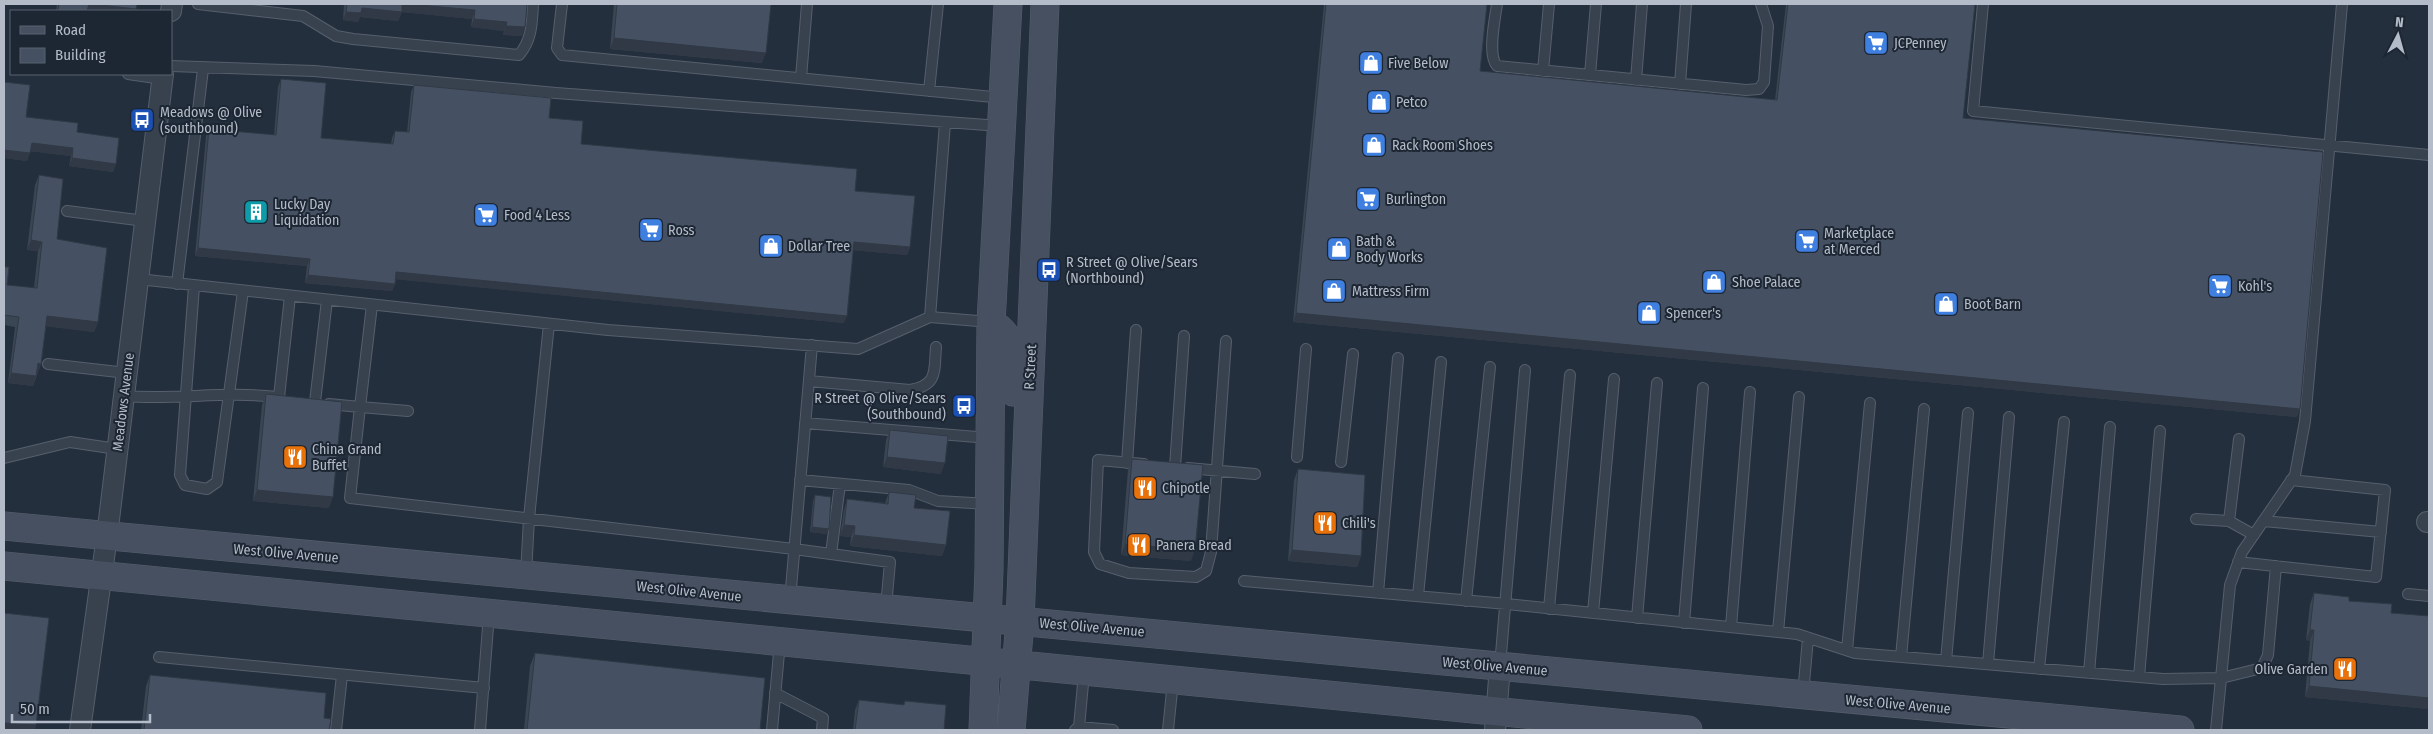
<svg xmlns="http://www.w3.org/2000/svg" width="2433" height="734" font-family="'Fira Sans Condensed',sans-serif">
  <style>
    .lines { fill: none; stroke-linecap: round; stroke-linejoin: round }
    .lane-casing { stroke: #565f6c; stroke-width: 12 }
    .street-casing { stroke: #565f6c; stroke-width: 22 }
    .secondary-casing { stroke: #565f6c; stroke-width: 29 }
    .lane { stroke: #38414e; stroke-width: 10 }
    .street { stroke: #38414e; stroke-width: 20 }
    .secondary { stroke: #465061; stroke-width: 28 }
    .wall { fill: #3b4654 }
    .shaded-wall { fill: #303945 }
    .building { fill: #455162; stroke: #303945 }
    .labels { text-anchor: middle; stroke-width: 4; stroke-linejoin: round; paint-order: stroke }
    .poi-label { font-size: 14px; fill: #b4bcc9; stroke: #1d2633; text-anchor: start }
    .street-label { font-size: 14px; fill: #b4bcc9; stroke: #1d2633 }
  </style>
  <rect width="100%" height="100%" fill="#242f3e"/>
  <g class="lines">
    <defs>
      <path id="lane" d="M198,4L303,16L336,36L353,39L519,55C532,40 532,23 533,4
        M562,4L557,48L562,55L1003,98
        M1497,4C1495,19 1487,55 1497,66L1746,90L1759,89L1764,82L1768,26L1761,4
        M1983,4L1973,111L2429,155
        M171,66L314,71L556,93L1000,126
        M1543,71L1549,4
        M128,74L163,79
        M1590,75L1596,4
        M801,78L807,4
        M1636,80L1642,4
        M1680,84L1686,4
        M929,91L938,4
        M67,211L145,221
        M138,279L608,330L858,349L930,317L990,322
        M177,284L203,69
        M194,286L180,475L185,485L207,489L217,482L243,291
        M372,305L360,407L408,411
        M930,317L945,123
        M48,364L127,373
        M809,381L910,390C938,385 934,372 936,347
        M124,396C175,400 227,391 277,397
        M279,397L290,296
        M315,402L327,300
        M329,404L360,407L350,498L794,549L890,562L886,607
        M805,423L989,438
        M1297,457L1306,349
        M4,458L70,442L117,449
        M1341,462L1353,354
        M1127,463L1136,330
        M1144,464L1098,460L1094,552L1100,564L1129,573L1196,577L1206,571L1211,552L1226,341
        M1175,467L1184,336
        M1188,468L1255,474
        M800,480L909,490L938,501L989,504
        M2196,519L2229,521L2239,439
        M2229,521L2254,535
        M2263,521L2381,532
        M831,554L840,484
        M2238,562L2376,577L2385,490L2291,480
        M526,574L529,518L549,324
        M1244,581L1507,604L1797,634L1855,653L2163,679L2221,678L2262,668L2268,655L2276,566
        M1378,593L1398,358
        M2408,594L2429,596
        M1418,596L1441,362
        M790,600L812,345
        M1466,601L1490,367
        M1549,609L1570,375
        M1593,613L1614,379
        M1637,618L1657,383
        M1684,623L1703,388
        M1731,627L1750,392
        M1778,632L1799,397
        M1847,650L1870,403
        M159,657L484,688
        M1901,657L1924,409
        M1946,661L1968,413
        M1988,664L2009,417
        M1500,666L1525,370
        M2039,669L2064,422
        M2089,673L2110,427
        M2139,677L2160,431
        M775,693L823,718L822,730
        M1803,694L1808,638
        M1079,727L1113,730
        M336,730L342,675
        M480,730L489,614
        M772,730L780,642
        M1075,730L1079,727L1084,673
        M1168,730L1173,681
        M2216,730L2230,585L2242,552L2295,475L2305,421L2342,4"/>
      <path id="street" d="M171,11L172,4
        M2427,522H2429
        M80,730L107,536L163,74
        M1495,730L1500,666"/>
      <path id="secondary" d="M991,323C1019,338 1010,364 1013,392
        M4,526L2180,730
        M4,566L1688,730
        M983,730L989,569L991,323L1008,4
        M1011,730L1020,621L1045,4"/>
    </defs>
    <use href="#lane" class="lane-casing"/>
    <use href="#street" class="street-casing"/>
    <use href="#secondary" class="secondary-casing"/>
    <use href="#lane" class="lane"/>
    <use href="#street" class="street"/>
    <use href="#secondary" class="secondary"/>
  </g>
  <path class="wall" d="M57,4H137L135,11H56Z
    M344,4H527L522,36L503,35L504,31L471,27L472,19L402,12L398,21L360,17L358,22L343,20Z
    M614,4H771L762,63L610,49Z
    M1324,4H1487L1480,71L1775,100L1786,4H1975L1963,118L2297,417L1293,322Z
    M281,79L321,138L391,144L392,138L395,131L407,132L411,92L414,85L549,118L581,144L855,191L910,247L907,255L853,250L844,323L395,279V284L392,291L305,283L307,266L195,256L206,136L209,129L274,135L278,87Z
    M4,82L26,117L77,132L116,164L113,172L69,166L71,156L30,151L27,161L4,158Z
    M39,175L57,239L98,322L94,332L46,326L41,364L33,386L8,383L15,327L4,325V267L7,285L34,288L38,251L27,250L35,185Z
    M266,394L329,508L253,501L262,405Z
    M890,430L941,474L883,467L886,440Z
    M1132,459L1191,561L1121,555L1128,470Z
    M1298,469L1361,556L1357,567L1288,561L1294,480Z
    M889,492L914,508L946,545L942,556L850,546L851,537L840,536L844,510L847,499L885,503Z
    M815,495L827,534L810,532L813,501Z
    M2314,593L2349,601L2391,613L2428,709L2305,697L2310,641L2306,640L2310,604Z
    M535,653L760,730H524L530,666Z
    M150,675L324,718L329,730H141L146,686Z
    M859,700L903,705L905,701L944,730H853L855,710Z"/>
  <path class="shaded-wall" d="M89,4H93L136,9L135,11H86Z
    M402,4H409L475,10L472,19L402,12L398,21L360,17L358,22L343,20L346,12L362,8Z
    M474,19L507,22L504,31L471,27Z
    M506,26L525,27L522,36L503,35Z
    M614,38L766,53L762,63L610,49Z
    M32,143L73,148L71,156L29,151Z
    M4,150L30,153L27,161L4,158Z
    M72,158L116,164L113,172L69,166Z
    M31,240L42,242L38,251L27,250Z
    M854,242L910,247L907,255L851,250Z
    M198,248L310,259L307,266L195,256Z
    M396,272L847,316L844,323L393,279Z
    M308,275L395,284L392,291L305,283Z
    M1296,313L2300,409L2297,417L1293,322Z
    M47,316L98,322L94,332L43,326Z
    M38,363L41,364L37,374L34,373Z
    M11,373L36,376L33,386L8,383Z
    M887,457L945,463L941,474L883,467Z
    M257,490L333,497L329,508L253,501Z
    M844,525L855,526L851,537L840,536Z
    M812,527L829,529L827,534L810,532Z
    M854,535L946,545L942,556L850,546Z
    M1125,544L1195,550L1191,561L1121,555Z
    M1292,550L1361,556L1357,567L1288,561Z
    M2310,630H2314L2310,641L2306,640Z
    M2309,686L2429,698V706L2428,709L2305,697Z
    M4,723L36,725L35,730H4Z"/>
  <path class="building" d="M59,4H89L87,11H58Z
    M93,4H137L136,9Z
    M347,4H402V12L362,8L361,13L346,12Z
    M409,4H527L525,27L506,26L507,22L474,19L475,10Z
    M617,4H771L766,53L614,38Z
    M1326,4H1487L1480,71L1777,100L1788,4H1975L1963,118L2323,152L2300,409L1296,313Z
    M281,79L326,83L321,138L393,144L395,131L409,132L414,85L551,98L549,118L583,121L581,144L857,169L855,191L915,196L910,247L854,242L847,316L396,272L395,284L308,275L310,259L198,248L209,129L276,135Z
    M4,82L30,85L26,117L78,123L77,132L119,138L116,164L72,158L73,148L32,143L30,153L4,150Z
    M39,175L63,179L57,239L107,248L98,322L47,316L41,364L38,363L36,376L11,373L19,317L4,315V267H9L7,285L37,288L42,242L31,240Z
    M266,394L342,402L333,497L257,490Z
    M890,430L948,436L945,463L887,457Z
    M1132,459L1203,465L1195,550L1125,544Z
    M1298,469L1365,475L1361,556L1292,550Z
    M889,492L916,495L914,508L950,511L946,545L854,535L855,526L844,525L847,499L888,504Z
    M815,495L831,497L829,529L812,527Z
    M2314,593L2349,597V601L2392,604L2391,613L2429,616V698L2309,686L2314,630H2310Z
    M4,613L49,618L36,725L4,723Z
    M535,653L765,678L760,730H527Z
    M150,675L326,693L324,718L331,719L329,730H144Z
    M859,700L904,705L905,701L946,705L944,730H855Z"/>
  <defs>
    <symbol id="supermarket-square" viewBox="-11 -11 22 22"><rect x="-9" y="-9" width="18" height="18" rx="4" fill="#3f7fe0" stroke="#1d2633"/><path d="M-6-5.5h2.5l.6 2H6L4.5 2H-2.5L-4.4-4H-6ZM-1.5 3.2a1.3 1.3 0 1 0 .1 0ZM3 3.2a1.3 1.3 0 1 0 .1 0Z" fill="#fff"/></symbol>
    <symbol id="shop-square" viewBox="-11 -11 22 22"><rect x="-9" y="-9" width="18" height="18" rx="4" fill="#3f7fe0" stroke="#1d2633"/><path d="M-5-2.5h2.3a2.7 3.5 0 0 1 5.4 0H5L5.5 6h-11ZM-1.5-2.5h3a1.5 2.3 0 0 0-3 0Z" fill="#fff"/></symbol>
    <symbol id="bus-square" viewBox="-11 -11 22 22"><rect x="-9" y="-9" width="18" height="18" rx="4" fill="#1a4fb4" stroke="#1d2633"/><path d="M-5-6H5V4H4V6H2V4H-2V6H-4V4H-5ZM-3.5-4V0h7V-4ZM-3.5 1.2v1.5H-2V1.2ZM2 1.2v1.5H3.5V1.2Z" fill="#fff"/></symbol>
    <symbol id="building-square" viewBox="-11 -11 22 22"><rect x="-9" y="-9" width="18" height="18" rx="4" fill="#0f9aa8" stroke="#1d2633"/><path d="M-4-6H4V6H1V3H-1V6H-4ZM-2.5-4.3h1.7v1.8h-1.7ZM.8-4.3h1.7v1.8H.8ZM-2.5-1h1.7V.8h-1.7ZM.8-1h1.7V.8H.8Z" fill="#fff"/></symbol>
    <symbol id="restaurant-square" viewBox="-11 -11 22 22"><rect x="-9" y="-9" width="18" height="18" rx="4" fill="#e8710a" stroke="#1d2633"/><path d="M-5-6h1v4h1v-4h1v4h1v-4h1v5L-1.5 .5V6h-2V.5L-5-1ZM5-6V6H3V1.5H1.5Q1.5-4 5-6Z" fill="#fff"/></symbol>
  </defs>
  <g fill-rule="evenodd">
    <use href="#supermarket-square" x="1862" y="29" width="28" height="28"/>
    <use href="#shop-square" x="1357" y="49" width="28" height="28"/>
    <use href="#shop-square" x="1365" y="88" width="28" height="28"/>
    <use href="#bus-square" x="128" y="106" width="28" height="28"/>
    <use href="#shop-square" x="1360" y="131" width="28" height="28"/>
    <use href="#supermarket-square" x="1354" y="185" width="28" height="28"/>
    <use href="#building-square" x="242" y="198" width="28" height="28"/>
    <use href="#supermarket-square" x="472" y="201" width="28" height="28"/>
    <use href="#supermarket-square" x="637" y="216" width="28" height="28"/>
    <use href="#supermarket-square" x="1793" y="227" width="28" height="28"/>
    <use href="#shop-square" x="757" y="232" width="28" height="28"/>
    <use href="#shop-square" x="1325" y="235" width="28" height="28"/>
    <use href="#bus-square" x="1035" y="256" width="28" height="28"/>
    <use href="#shop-square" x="1700" y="268" width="28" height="28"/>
    <use href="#supermarket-square" x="2206" y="272" width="28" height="28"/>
    <use href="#shop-square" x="1320" y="277" width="28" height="28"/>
    <use href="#shop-square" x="1932" y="290" width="28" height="28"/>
    <use href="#shop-square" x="1635" y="299" width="28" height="28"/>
    <use href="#bus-square" x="950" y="392" width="28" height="28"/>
    <use href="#restaurant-square" x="281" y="443" width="28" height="28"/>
    <use href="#restaurant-square" x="1131" y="474" width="28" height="28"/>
    <use href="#restaurant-square" x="1311" y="509" width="28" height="28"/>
    <use href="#restaurant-square" x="1125" y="531" width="28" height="28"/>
    <use href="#restaurant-square" x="2331" y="655" width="28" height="28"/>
  </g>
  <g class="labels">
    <g class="poi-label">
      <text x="1894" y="48">JCPenney</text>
      <text x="1388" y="68">Five Below</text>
      <text x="1396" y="107">Petco</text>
      <text x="160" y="117">Meadows @ Olive<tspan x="160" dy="16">(southbound)</tspan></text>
      <text x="1392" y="150">Rack Room Shoes</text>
      <text x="1386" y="204">Burlington</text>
      <text x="274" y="209">Lucky Day<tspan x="274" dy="16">Liquidation</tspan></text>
      <text x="504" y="220">Food 4 Less</text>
      <text x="668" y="235">Ross</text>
      <text x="1824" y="238">Marketplace<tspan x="1824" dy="16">at Merced</tspan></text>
      <text x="1356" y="246">Bath &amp;<tspan x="1356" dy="16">Body Works</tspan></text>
      <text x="788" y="251">Dollar Tree</text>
      <text x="1066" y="267">R Street @ Olive/Sears<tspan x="1066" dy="16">(Northbound)</tspan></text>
      <text x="1732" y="287">Shoe Palace</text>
      <text x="2238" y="291">Kohl's</text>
      <text x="1352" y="296">Mattress Firm</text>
      <text x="1964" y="309">Boot Barn</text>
      <text x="1666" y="318">Spencer's</text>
      <text x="946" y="403" text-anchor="end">R Street @ Olive/Sears<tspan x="946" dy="16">(Southbound)</tspan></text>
      <text x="312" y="454">China Grand<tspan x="312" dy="16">Buffet</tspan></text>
      <text x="1162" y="493">Chipotle</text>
      <text x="1342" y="528">Chili's</text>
      <text x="1156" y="550">Panera Bread</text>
      <text x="2328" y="674" text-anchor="end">Olive Garden</text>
    </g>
    <g class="street-label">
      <text transform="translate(1030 367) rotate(-87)" y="5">R Street</text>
      <text transform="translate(123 402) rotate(-83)" y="5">Meadows Avenue</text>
      <text transform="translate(286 553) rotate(5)" y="5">West Olive Avenue</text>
      <text transform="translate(689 591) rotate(6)" y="5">West Olive Avenue</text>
      <text transform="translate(1092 627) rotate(5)" y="5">West Olive Avenue</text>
      <text transform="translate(1495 666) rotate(5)" y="5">West Olive Avenue</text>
      <text transform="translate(1898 704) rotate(5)" y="5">West Olive Avenue</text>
    </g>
  </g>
  <rect width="2433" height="734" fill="none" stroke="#b4bcc9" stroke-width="10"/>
  <rect x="10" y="10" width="162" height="65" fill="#1d2633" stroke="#59626f"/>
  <rect x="20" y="26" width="25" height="8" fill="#465061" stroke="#59626f"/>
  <text x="55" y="35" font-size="15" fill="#b4bcc9">Road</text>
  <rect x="20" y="48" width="25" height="15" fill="#455162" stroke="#59626f"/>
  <text x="55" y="60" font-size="15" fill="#b4bcc9">Building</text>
  <g transform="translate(2398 35) rotate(6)" stroke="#1d2633" stroke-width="4" paint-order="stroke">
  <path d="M0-4L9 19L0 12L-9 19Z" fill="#b4bcc9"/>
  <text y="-8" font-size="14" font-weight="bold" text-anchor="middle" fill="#b4bcc9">N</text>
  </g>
  <path d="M12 714v8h138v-8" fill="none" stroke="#b4bcc9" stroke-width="2.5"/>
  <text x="20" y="714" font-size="15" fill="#b4bcc9" stroke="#1d2633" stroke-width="4" paint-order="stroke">50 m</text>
</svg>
